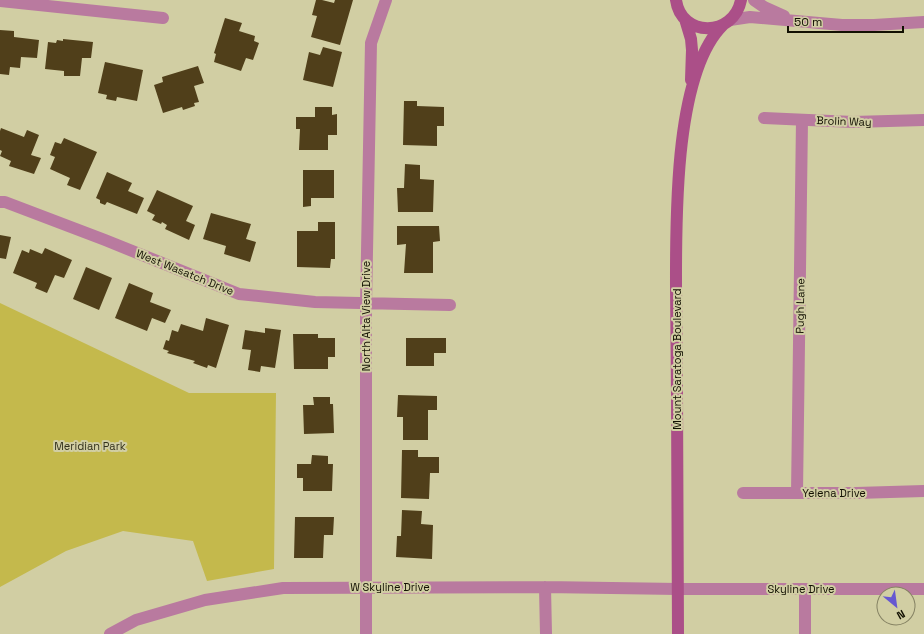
<svg xmlns="http://www.w3.org/2000/svg" width="924" height="634" font-family="'Space Grotesk',sans-serif">
  <style>
    .green { fill: #c4b94c }
    .building { fill: #503f1a }
    .lines { fill: none; stroke-linecap: round; stroke-linejoin: round }
    .street { stroke: #b97a9f; stroke-width: 12 }
    .secondary { stroke: #ab4f88; stroke-width: 12 }
    .labels { text-anchor: middle; stroke-width: 4; stroke-linejoin: round; paint-order: stroke }
    .street-label { font-size: 11px; fill: #121002; stroke: #d1cea3 }
    .park-label { font-size: 11px; fill: #34321d; stroke: #d1cea3 }
  </style>
  <rect width="100%" height="100%" fill="#d1cea3"/>
  <path class="green" d="M0,303L189,393H276L274,569L207,581L193,541L123,531L66,551L0,587Z"/>
  <path class="building" d="M316,0H322L334,3L335,0H353L340,45L311,37L317,16L312,15Z
    M225,18L242,23L239,31L255,36L254,41L259,43L253,60L246,58L241,71L214,62L216,54L214,53Z
    M0,30L14,31V37L39,40L37,58L21,57L20,68L10,67L9,75L0,74Z
    M63,39L93,42L91,58H82L80,76H64V71L45,69L48,42L56,43L57,40L63,41Z
    M323,47L342,52L333,87L303,80L309,52L320,55Z
    M105,62L143,70L137,101L117,97L116,101L106,99L107,95L98,93Z
    M198,66L204,83L194,86L199,102L194,103L195,106L183,110L182,107L163,113L154,85L163,82L162,77Z
    M404,101H417V106L444,107V126H437V146L403,145Z
    M315,107H332V115L337,114V135H328V150H299L300,129H296V117H315Z
    M1,128L24,137L27,130L39,135L31,155L41,158L34,174L9,166L11,161L0,156L2,151L0,150V131Z
    M64,138L97,152L80,190L67,185L70,178L50,169L55,157L50,155L55,142L61,144Z
    M405,164L420,165V179L434,180L433,212H398L397,188H404Z
    M303,170H334V198H311V206L303,207Z
    M107,172L132,183L128,191L144,198L137,214L107,202L105,205L100,203V200L96,198Z
    M157,190L193,206L186,221L195,225L189,240L165,229L167,225L162,222L161,224L152,220L155,215L147,211Z
    M211,213L251,224L246,239L256,242L250,262L224,254L226,246L203,239Z
    M318,222H335V259H331L330,268L297,267V231H318Z
    M397,226H439L440,241L433,242V273H404L406,244L397,245Z
    M0,235L11,237L6,259L0,258Z
    M45,248L72,260L64,278L55,275L47,293L35,288L37,283L13,273L22,250L29,253L30,249L42,254Z
    M86,267L112,278L99,310L73,299Z
    M129,283L153,293L150,302L171,310L165,323L152,318L147,331L115,318Z
    M206,318L229,325L216,368L208,365L207,368L193,363L195,361L167,353L169,351L163,349L166,340L169,341L172,330L178,332L181,324L203,331Z
    M265,328L281,330L275,368L261,366L260,372L248,370L251,350L242,349L245,330L265,333Z
    M293,334H318V338H335V357H328V369H294Z
    M406,338H446V353H434V366H406Z
    M398,395L437,396V410H428V440H403V417H397Z
    M313,397H330V404H333L334,433L304,434L303,405H314Z
    M402,450H418V457H439V473H430L429,499L401,498Z
    M312,455L328,456V464H333L332,491H303V478H297V464H311Z
    M402,510L422,511L421,524L433,525L432,559L396,557L397,536H401Z
    M295,517H334L333,535H324L323,558H294Z"/>
  <g class="lines">
    <path class="street" d="M754,0L764,7L784,16
      M0,1L163,18
      M730,20L750,17L842,25H874L924,22
      M764,118L853,122L924,120
      M0,202H5L105,240L239,294L315,302L450,305
      M743,493H856L924,491
      M797,493L802,120
      M545,587L546,634
      M110,634L136,620L205,600L283,588L545,587L678,589H924
      M366,634V304L371,43L386,0
      M805,634V589"/>
    <path class="secondary" d="M676,0C681,38 734,37 741,0
      M685,19L691,39L692,50L691,80
      M678,634C678,554 677,474 677,395C677,358 676,322 676,286C676,219 674,73 723,25"/>
  </g>
  <g class="labels">
    <g class="street-label">
      <text transform="translate(844 121) rotate(2)" y="4">Brolin Way</text>
      <text transform="translate(185 272) rotate(22)" y="4">West Wasatch Drive</text>
      <text transform="translate(800 306) rotate(-89)" y="4">Pugh Lane</text>
      <text transform="translate(366 316) rotate(-90)" y="4">North Alta View Drive</text>
      <text transform="translate(677 359) rotate(-90)" y="4">Mount Saratoga Boulevard</text>
      <text x="834" y="497">Yelena Drive</text>
      <text x="390" y="591">W Skyline Drive</text>
      <text x="801" y="593">Skyline Drive</text>
    </g>
    <g class="park-label">
      <text x="90" y="450">Meridian Park</text>
    </g>
  </g>
  <g transform="translate(896 606) rotate(151)"><circle r="19" fill="#d1cea3" stroke="#858263"/>
  <path d="M0-3L7 15L0 10L-7 15Z" fill="#6658d1"/>
  <text y="-6" font-size="11" font-weight="bold" text-anchor="middle" fill="#121002">N</text>
  </g>
  <path d="M788 26v6h115v-6" fill="none" stroke="#121002" stroke-width="2"/>
  <text x="794" y="26" font-size="12" fill="#121002" stroke="#d1cea3" stroke-width="3" paint-order="stroke">50 m</text>
</svg>
